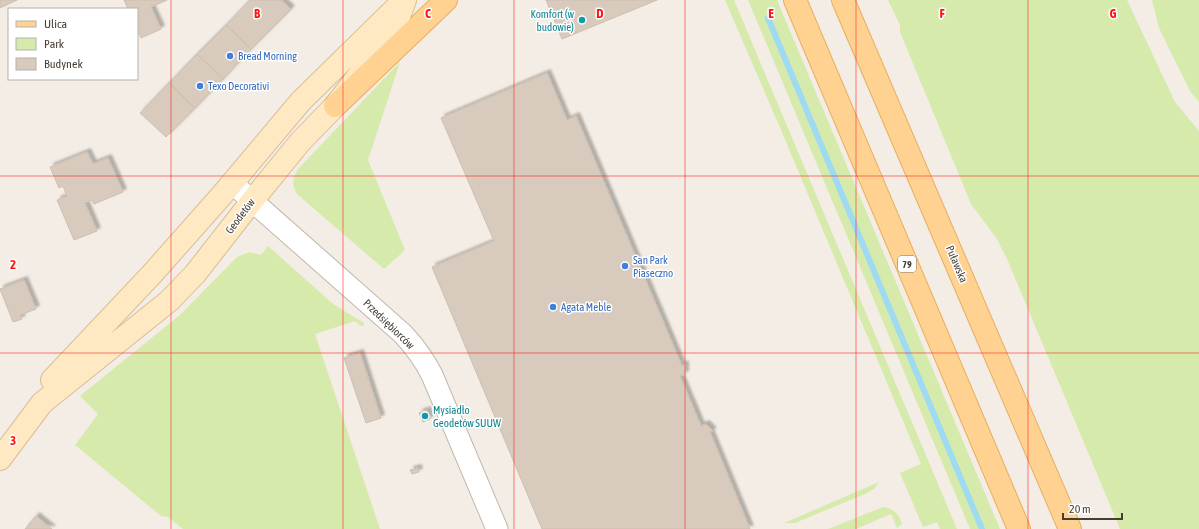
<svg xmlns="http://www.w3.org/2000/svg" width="1199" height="529" font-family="'Asap Condensed',sans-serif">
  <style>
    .green { fill: #d6eaac }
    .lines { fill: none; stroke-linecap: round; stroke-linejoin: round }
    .stream { stroke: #9edbf3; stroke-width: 6 }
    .building { fill: #d8cabd; stroke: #d0bead; filter: url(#shadow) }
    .street-casing { stroke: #c2b7aa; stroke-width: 23 }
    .secondary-casing { stroke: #d9be95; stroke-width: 24 }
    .primary-casing { stroke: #e9ad5e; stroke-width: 24 }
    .street { stroke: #fff; stroke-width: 21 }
    .secondary { stroke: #ffe9c3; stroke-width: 22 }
    .primary { stroke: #ffd292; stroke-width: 22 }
    .grid { fill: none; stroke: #ff1610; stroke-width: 1; stroke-opacity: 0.55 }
    .culture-dot { fill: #0f9aa8; stroke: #fff; stroke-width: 1.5 }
    .shop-dot { fill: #3f7fe0; stroke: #fff; stroke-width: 1.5 }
    .labels { text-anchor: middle; stroke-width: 3; stroke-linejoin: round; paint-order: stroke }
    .shield { fill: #fff; stroke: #7e7771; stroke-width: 1 }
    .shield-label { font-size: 10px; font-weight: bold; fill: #463d34 }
    .culture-label { font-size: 11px; fill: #0d838f; stroke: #fff; text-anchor: end }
    .shop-label { font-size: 11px; fill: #366cbe; stroke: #fff; text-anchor: start }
    .street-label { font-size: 11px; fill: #463d34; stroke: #fff }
    .grid-label { font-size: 13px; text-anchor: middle; font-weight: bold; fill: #ff1610; stroke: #fff; stroke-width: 3; stroke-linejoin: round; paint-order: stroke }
  </style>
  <defs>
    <filter id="shadow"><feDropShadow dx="3.5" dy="-3.5" stdDeviation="1" flood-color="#0004"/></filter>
  </defs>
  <rect width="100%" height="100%" fill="#f3ede5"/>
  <path class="green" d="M725,0H734L957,529H940L937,522L923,527L900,473L921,464L781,130Z
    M748,0H777L1000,529H970Z
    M888,0H1127L1175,102L1199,131V529H1120L1008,261L997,239L971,204L900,32V25Z
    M1152,0H1199V102L1190,91L1159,28Z
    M400,62L368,160L405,250L384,269L298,195C291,186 292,177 299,168Z
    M268,246L333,304L364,323V325L361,326L355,321L315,334L380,529H183L168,517L161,516L75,445L98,414L80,396L181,314L237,257L250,252L261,255Z
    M879,482L874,489L867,493L795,523H784Z
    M883,507C893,508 899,514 902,524L897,528L891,514L856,529H828Z"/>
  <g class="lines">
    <path class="stream" d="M768,18L982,529"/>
  </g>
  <path class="building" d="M0,0H17L0,8Z
    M124,0H167L151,7L161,29L141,38L137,30V9H128Z
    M250,0H281L291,9L251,49L226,25Z
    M546,0H657L562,39Z
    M226,25L251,49L223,79L197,54Z
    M197,54L223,79L195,108L169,83Z
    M547,73L567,120L576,116L682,366L685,364V374L680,376L701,426L706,424L713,431L710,432L750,529H542L432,267L494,241L441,118Z
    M169,83L195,108L166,137L140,113Z
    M87,152L93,164L108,158L123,192L94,204L92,200L85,203L97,231L74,240L57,200L67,196L63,186L59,188L50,167Z
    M24,280L36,309L20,315L22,319L13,322L0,289Z
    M360,353L381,418L366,423L344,358Z
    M427,410L430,419L423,422L419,413Z
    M418,468L419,472L412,474L410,470Z
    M36,516L52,529H25Z"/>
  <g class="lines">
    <defs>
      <path id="street" d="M232,183L403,334C415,347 424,359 432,375L497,529"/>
      <path id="secondary" d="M52,380L152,274L222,195L301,101L398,6
        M0,459L42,403L169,301L195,274L252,201L300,142L335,106L385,42L399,17L405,0"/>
      <path id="primary" d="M795,0L1019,529
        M843,0L1070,529
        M335,106L446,0"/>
    </defs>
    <use href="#street" class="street-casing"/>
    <use href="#secondary" class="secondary-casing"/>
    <use href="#primary" class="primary-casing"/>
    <use href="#street" class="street"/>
    <use href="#secondary" class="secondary"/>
    <use href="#primary" class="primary"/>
  </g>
  <path class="grid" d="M171,0V529M343,0V529M514,0V529M685,0V529M856,0V529M1028,0V529M0,176H1199M0,353H1199"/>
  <g class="culture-dot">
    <circle cx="582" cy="20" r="4"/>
    <circle cx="425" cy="416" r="4"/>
  </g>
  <g class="shop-dot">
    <circle cx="230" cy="56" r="4"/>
    <circle cx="200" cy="86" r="4"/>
    <circle cx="625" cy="266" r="4"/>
    <circle cx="553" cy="307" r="4"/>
  </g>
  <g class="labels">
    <rect class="shield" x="898" y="256" width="18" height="16" rx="3"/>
    <g class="shield-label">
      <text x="907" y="268">79</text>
    </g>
    <g class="culture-label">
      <text x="574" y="18">Komfort (w<tspan x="574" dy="13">budowie)</tspan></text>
      <text x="433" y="414" text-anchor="start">Mysiadło<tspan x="433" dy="13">Geodetów SUUW</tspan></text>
    </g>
    <g class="shop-label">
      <text x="238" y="60">Bread Morning</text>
      <text x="208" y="90">Texo Decorativi</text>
      <text x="633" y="264">San Park<tspan x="633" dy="13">Piaseczno</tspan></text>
      <text x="561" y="311">Agata Meble</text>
    </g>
    <g class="street-label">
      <text transform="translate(240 216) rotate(-53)" y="4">Geodetów</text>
      <text transform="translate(957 264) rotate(67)" y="4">Puławska</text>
      <text transform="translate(389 324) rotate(44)" y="4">Przedsiębiorców</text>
    </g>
  </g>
  <g class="grid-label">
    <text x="257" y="18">B</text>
    <text x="428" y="18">C</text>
    <text x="600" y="18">D</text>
    <text x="771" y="18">E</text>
    <text x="942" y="18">F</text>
    <text x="1113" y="18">G</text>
    <text x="13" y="269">2</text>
    <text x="13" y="445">3</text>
  </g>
  <rect x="8" y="8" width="130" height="72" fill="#ffffff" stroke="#b5b1ae"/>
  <rect x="16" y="21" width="20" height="6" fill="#ffd292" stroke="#b5b1ae"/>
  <text x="44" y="28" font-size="12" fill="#463d34">Ulica</text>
  <rect x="16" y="38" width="20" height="12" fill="#d6eaac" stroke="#b5b1ae"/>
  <text x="44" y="48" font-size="12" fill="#463d34">Park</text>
  <rect x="16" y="58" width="20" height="12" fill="#d8cabd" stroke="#b5b1ae"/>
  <text x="44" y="68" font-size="12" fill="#463d34">Budynek</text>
  <path d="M1063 513v6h59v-6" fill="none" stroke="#463d34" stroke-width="2"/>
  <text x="1069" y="513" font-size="12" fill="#463d34" stroke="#ffffff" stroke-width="3" paint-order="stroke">20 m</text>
</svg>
